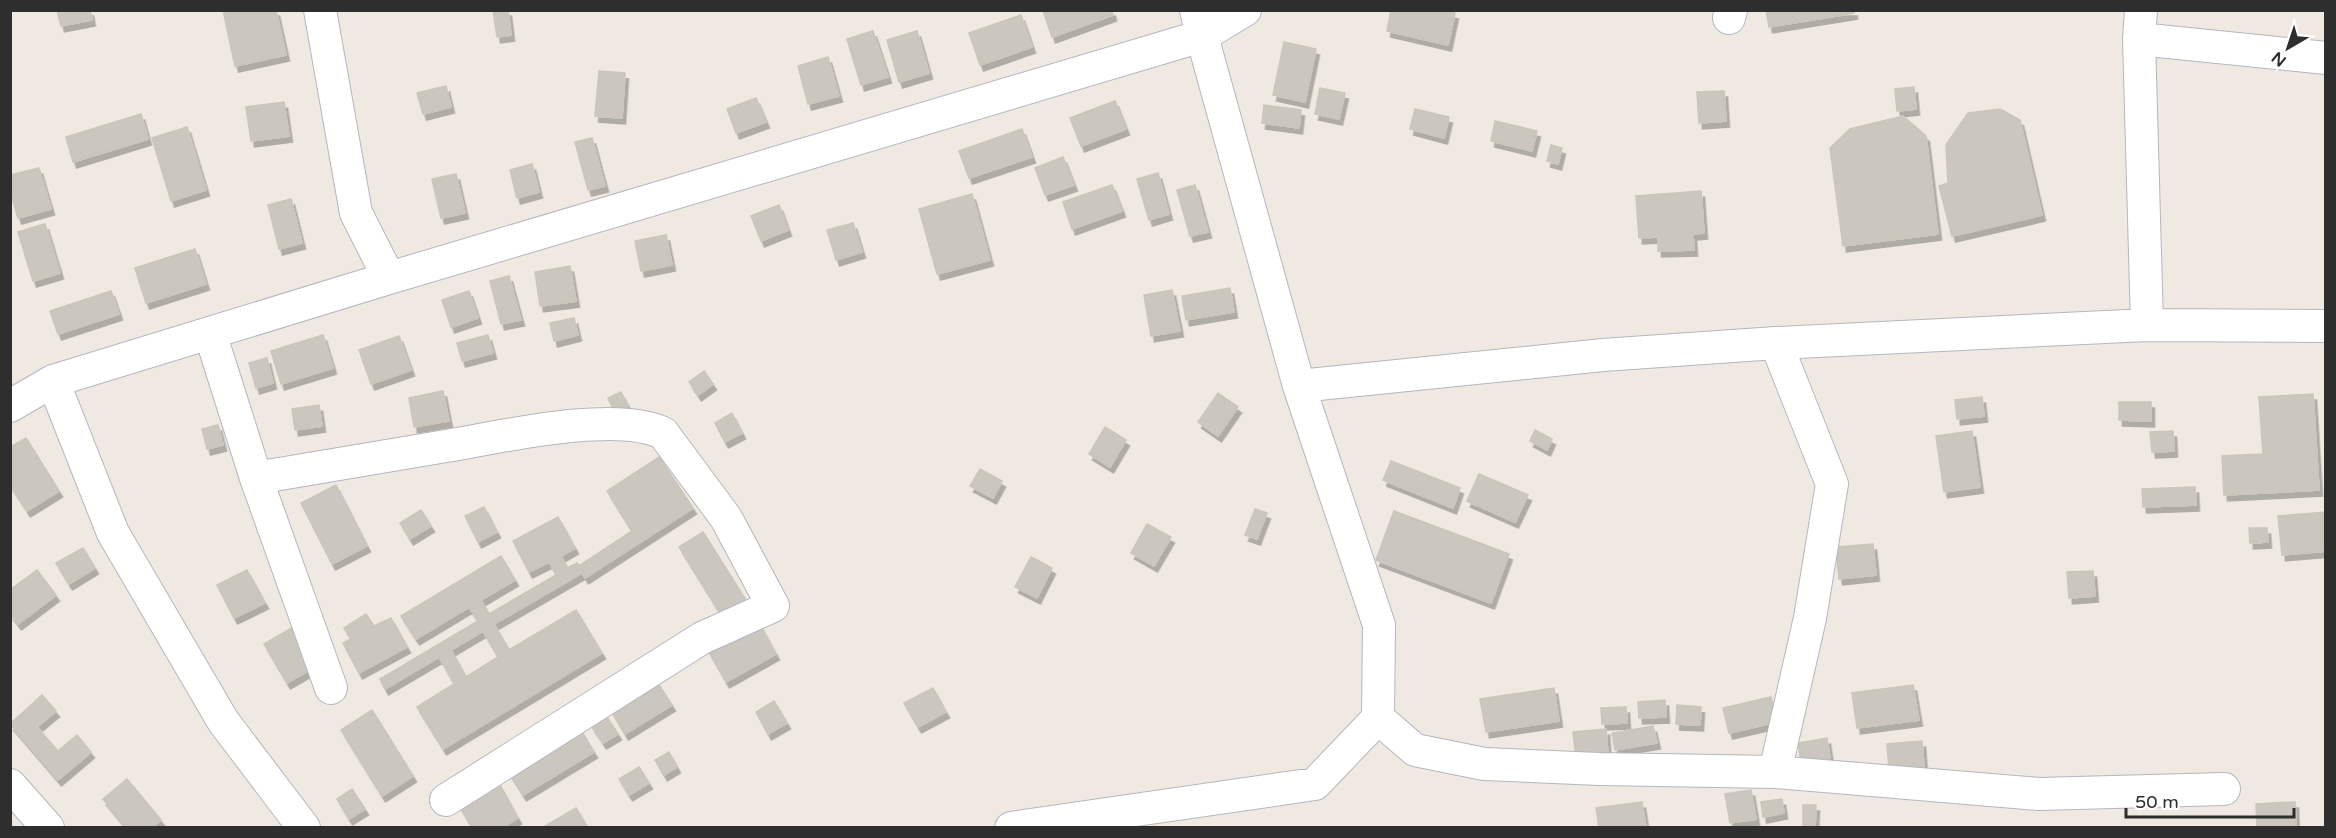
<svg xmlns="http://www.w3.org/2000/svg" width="2336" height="838" font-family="'Varela Round',sans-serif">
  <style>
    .building { fill: #cbc7bf; stroke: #cbc5ba; stroke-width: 1.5; fill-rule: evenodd; filter: url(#shadow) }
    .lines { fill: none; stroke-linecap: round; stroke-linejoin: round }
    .minor-casing { stroke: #b4b7c1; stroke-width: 34 }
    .minor { stroke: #fff; stroke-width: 32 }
  </style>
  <defs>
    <filter id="shadow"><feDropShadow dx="3.5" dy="6" stdDeviation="0" flood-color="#0004"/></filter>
  </defs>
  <rect width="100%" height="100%" fill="#efe9e1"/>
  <path class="building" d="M57,10H90L92,20L61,26Z
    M223,10H276L286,55L235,66Z
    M493,10H508L511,35L497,37Z
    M1043,10H1112L1113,15L1052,37Z
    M1391,10H1442L1455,13L1448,45L1387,31Z
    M1766,10H1854V13L1769,27Z
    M1021,15L1032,47L980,65L969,33Z
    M873,31L888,77L861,85L847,39Z
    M917,31L929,73L899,82L887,40Z
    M1284,42L1316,49L1305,102L1273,95Z
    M828,57L839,96L808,104L798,66Z
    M599,71L625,73L622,118L595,116Z
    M446,86L451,107L423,114L417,93Z
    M1914,87L1916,109L1897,111L1895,89Z
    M1320,88L1345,93L1339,119L1315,114Z
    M1724,91L1726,121L1699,123L1697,92Z
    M756,98L766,122L736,133L727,109Z
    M1115,101L1126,129L1081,146L1070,118Z
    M284,102L289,136L251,141L246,107Z
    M1264,105L1301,110L1299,128L1262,123Z
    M1415,109L1449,117L1444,138L1410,129Z
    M2000,109L2020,120L2042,215L1952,236L1939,186L1948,183L1946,145L1968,113Z
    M141,114L148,139L73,162L66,137Z
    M1903,116L1926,136L1938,234L1843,246L1830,148L1850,129Z
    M1495,121L1537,131L1532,151L1491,141Z
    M187,127L206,190L171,201L152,138Z
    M1022,129L1032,157L969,178L959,151Z
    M592,138L605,186L588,190L575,142Z
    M1551,145L1562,148L1558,164L1547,161Z
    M1063,157L1074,185L1045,195L1035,168Z
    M532,164L539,192L517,198L510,170Z
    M39,168L51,209L18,218L10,191V175Z
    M1158,173L1169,214L1149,220L1137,179Z
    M456,174L465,213L441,218L432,179Z
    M1112,185L1122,211L1072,229L1063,202Z
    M1195,185L1208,232L1190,236L1177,190Z
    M1701,191L1704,233L1693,234L1694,250L1658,251V237L1639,238L1636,196Z
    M972,194L990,260L937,274L919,209Z
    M291,199L302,243L279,249L268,205Z
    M779,205L788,230L761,241L751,216Z
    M853,223L862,252L836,260L827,230Z
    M45,224L60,273L33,281L18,232Z
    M666,235L672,265L641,271L635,241Z
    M195,249L206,284L146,303L135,268Z
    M570,266L576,301L540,306L535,272Z
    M509,276L521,320L501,324L490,281Z
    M1230,288L1234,312L1186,320L1182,296Z
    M1172,290L1180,331L1151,336L1144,295Z
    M111,291L119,314L58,334L50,311Z
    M469,291L478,318L451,327L442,300Z
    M574,318L578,335L554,341L550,323Z
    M323,335L333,368L281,384L271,351Z
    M488,335L493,353L462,361L457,343Z
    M399,336L411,370L371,384L359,350Z
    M267,358L273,383L256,388L249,363Z
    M704,371L713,384L698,395L689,382Z
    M443,391L449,421L414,427L409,398Z
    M621,392L628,406L615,413L608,398Z
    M1218,393L1238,407L1218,436L1198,422Z
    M2313,394L2319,490L2224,495L2222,456L2263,454L2259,397Z
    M1982,397L1984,416L1957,419L1955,400Z
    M2119,402H2151V421L2119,420Z
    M319,405L322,426L295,430L292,409Z
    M732,413L742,433L725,442L715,423Z
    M218,425L223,445L207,449L202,429Z
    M1105,427L1126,440L1110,467L1089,454Z
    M1535,430L1552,439L1547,450L1530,441Z
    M1972,431L1980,487L1944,492L1936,436Z
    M2173,431L2174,451L2152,452L2150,432Z
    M26,438L59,491L27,511L10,485V447Z
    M659,457L693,508L585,578L582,573L494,624L509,650L576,610L602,653L443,749L417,707L454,684L439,657L385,689L380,679L478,621L469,607L416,639L401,616L501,556L515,580L481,600L489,614L556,575L549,562L529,572L513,541L558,517L575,548L561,556L567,568L577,563L579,566L632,531L607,491ZM483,631L498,657L466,677L451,650Z
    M1391,461L1460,488L1453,508L1383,480Z
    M980,469L1002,481L993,498L970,486Z
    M1479,474L1528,495L1515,522L1467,501Z
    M336,485L367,546L332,564L301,503Z
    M2195,487L2196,505L2143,507L2142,489Z
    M484,507L497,532L478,542L465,516Z
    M1255,509L1267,513L1257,539L1245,535Z
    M421,510L431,526L410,539L400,523Z
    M1394,511L1509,554L1491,603L1376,560Z
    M2326,512V551L2282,555L2278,516Z
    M1147,524L1171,537L1154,566L1131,553Z
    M2249,528H2267L2268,542L2250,543Z
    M703,532L747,602L723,618L679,547Z
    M1873,544L1876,575L1839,579L1836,547Z
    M83,548L95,568L69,584L56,563Z
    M1031,557L1052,568L1037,598L1015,587Z
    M37,570L56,595L18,624L10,614V590Z
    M247,570L265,603L234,618L217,585Z
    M2093,571L2095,596L2069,598L2067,572Z
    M366,614L374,626L391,618L407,647L359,673L343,643L351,639L344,628Z
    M759,623L776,654L726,682L709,652Z
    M295,626L318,665L287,683L264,644Z
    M659,685L672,705L625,734L613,714Z
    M1913,685L1919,720L1857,728L1852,693Z
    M933,688L946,712L918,727L904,703Z
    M1554,688L1559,721L1486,732L1480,699Z
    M42,695L56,711L37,727L58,751L77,735L91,752L58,780L10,724Z
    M1771,697L1777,722L1729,733L1723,708Z
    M1665,700L1666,717L1639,718L1638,702Z
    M774,701L787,723L768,734L756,712Z
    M1677,705L1701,707L1700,725L1676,724Z
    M1626,707L1627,723L1602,724L1601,708Z
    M372,710L413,776L382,796L341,730Z
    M607,717L618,734L603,743L592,727Z
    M1653,726L1657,743L1615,750L1612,733Z
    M580,729L594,752L523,795L509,773Z
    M1606,729L1608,756L1576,758L1573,732Z
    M1827,738L1830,758L1801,762L1798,743Z
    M1922,741L1924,767L1889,769L1887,744Z
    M669,752L677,767L664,775L655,760Z
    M639,767L649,783L629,795L619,779Z
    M496,778L518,818L501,828H472L456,800Z
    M127,779L161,820L151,828H127L103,799Z
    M352,789L365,809L349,819L337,799Z
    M1751,790L1756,819L1730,823L1725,794Z
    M1782,799L1784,813L1763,817L1761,802Z
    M1642,802L1646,828H1599L1596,808Z
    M2295,802L2296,828H2257L2256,804Z
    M1803,805H1816L1815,828L1803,827Z
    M576,808L588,828H546L545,826Z"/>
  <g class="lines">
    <defs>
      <path id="minor" d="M320,10L356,213L389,278
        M2141,10L2139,39L2147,325
        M1729,18L1731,10
        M2139,39L2326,58
        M210,333L256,478L331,688
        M53,381L113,533L223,721L304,828
        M1299,386L1603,355L1776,343L2147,325L2326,326
        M10,406L53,381L389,278L1202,36L1196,10
        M256,478C319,467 383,457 446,446C500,437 615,410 663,433L726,518L773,606L702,638L446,800
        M1378,718L1415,750L1484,764L1599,769L1775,772L2039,794L2224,789
        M1775,772L1810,618L1832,484L1776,343
        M10,785L48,828
        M1011,828L1315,784L1378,718L1379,625L1299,386L1202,36L1245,10"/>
    </defs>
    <use href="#minor" class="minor-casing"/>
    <use href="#minor" class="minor"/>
  </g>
  <rect width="2336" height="838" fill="none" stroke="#2e2e2e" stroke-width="24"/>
  <g transform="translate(2288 48) rotate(219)" stroke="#ffffff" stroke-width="4.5" paint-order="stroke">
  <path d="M0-4.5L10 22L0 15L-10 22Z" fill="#2e2e2e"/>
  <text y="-9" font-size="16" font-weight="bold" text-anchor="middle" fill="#2e2e2e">N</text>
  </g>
  <path d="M2126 808v9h168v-9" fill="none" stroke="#2e2e2e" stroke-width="3"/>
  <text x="2135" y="808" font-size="18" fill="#2e2e2e" stroke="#ffffff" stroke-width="4.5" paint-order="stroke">50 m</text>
</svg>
